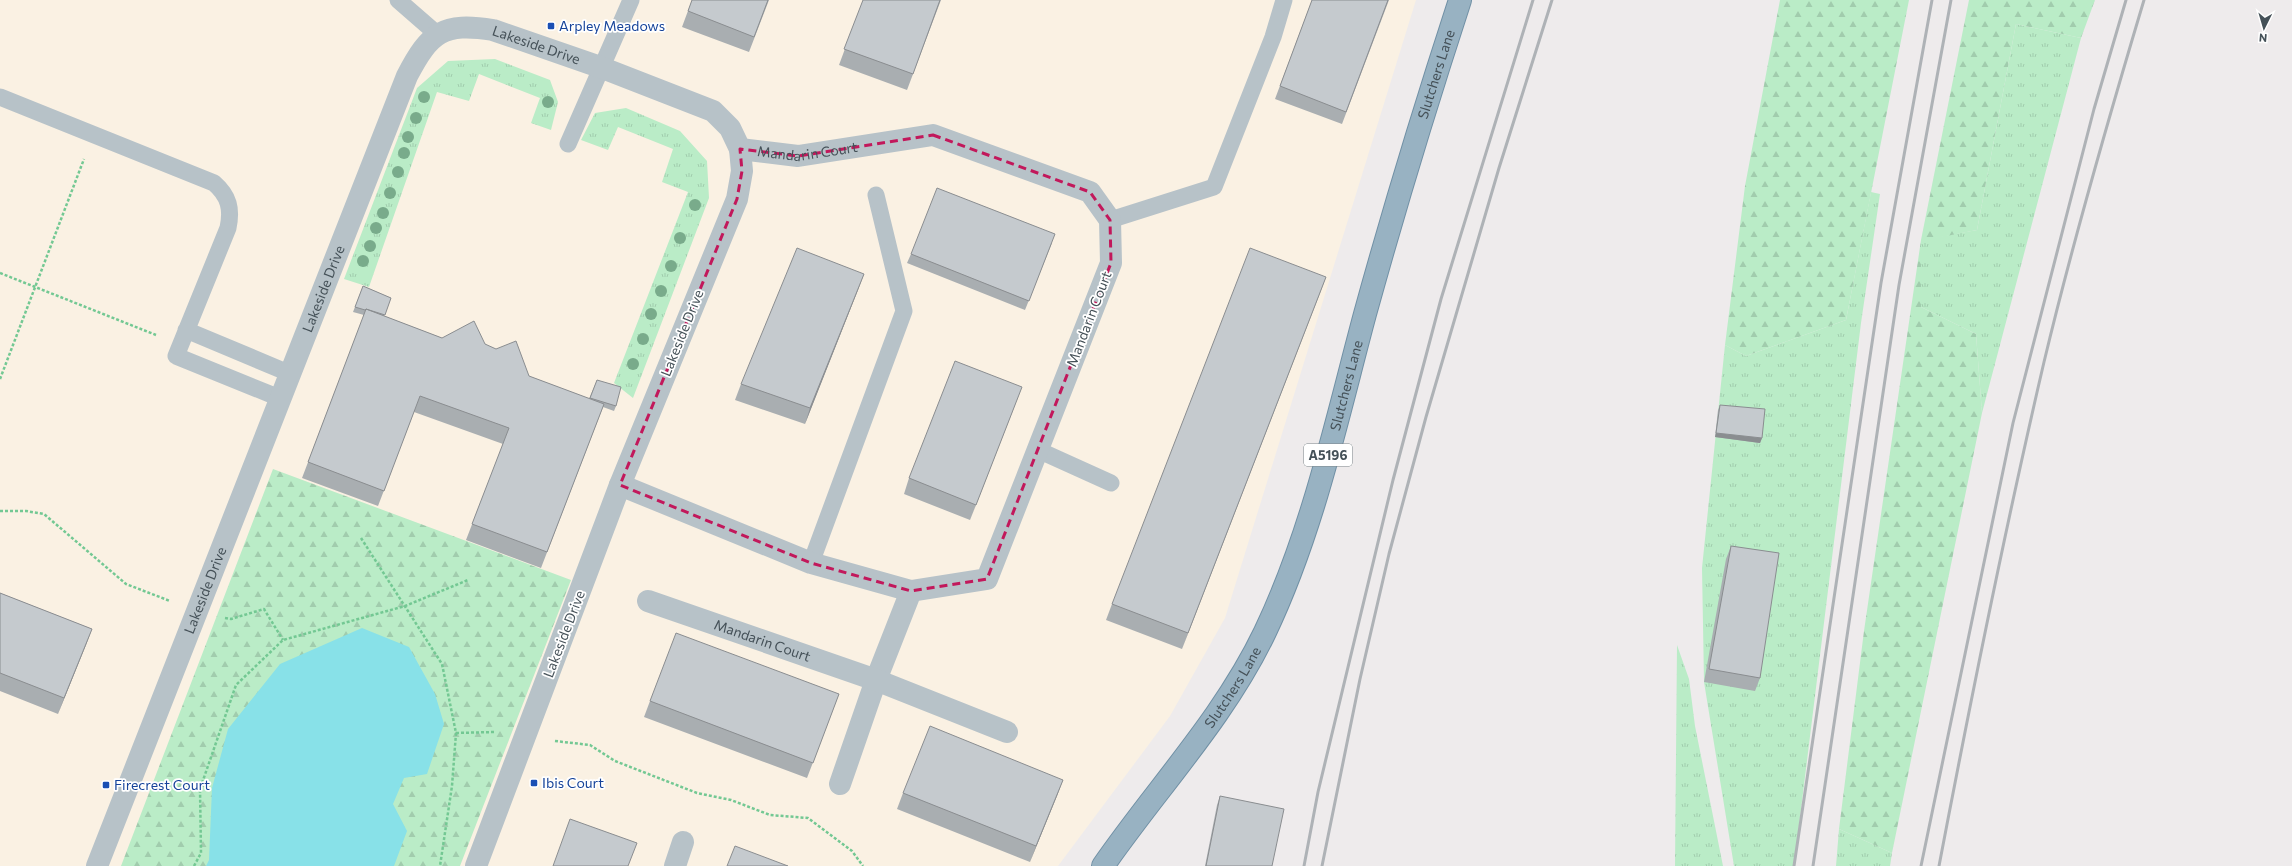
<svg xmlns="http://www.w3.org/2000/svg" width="2292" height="866" font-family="Commissioner,sans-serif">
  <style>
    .commercial { fill: #faf1e3 }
    .grass { fill: url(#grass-tufts) }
    .forest { fill: url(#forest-firs) }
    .water { fill: #88e1e8 }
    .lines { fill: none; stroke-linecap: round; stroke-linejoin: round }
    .trunk-casing { stroke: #7090a5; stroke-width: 24 }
    .path { stroke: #73c893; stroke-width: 2.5; stroke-dasharray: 3 2; stroke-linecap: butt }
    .service { stroke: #b7c2c8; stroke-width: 17 }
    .minor { stroke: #b7c2c8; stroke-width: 22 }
    .trunk { stroke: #98b2c2; stroke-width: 22 }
    .rail { stroke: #aeb2b6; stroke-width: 3 }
    .tree { fill: #79ab8b }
    .wall { fill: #a9aeb1 }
    .shaded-wall { fill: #8a8d90 }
    .building { fill: #c5cace; stroke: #8a8d90 }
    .marked { fill: none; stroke: #c2185b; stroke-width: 3; stroke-dasharray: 8 5; stroke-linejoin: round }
    .transit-dot { fill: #1a4fb4; stroke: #fff; stroke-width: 1.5 }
    .labels { text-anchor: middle; stroke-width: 3.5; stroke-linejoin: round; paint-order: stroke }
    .shield { fill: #fff; stroke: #7d858a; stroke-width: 1 }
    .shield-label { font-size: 13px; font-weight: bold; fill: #455158 }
    .transit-label { font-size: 14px; fill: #164399; stroke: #fff; text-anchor: start }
    .street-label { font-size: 14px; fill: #455158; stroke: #fff }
  </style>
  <defs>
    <pattern id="grass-tufts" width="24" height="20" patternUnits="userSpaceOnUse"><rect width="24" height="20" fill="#baecc7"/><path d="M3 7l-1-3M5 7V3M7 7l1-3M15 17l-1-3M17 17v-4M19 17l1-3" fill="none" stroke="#a1ccad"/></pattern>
    <pattern id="forest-firs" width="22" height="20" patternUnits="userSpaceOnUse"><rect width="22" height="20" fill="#baecc7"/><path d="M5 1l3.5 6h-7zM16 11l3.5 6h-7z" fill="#a1ccad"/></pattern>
  </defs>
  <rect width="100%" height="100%" fill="#eeebec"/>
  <path class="commercial" d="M0,0H1416L1225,618L1170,716L1058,866H0Z"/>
  <path class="grass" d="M2016,24L2081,38L1982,413L1976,334L1921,307V240L1977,230Z
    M495,59L550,80L558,102L551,130L531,123L540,98L479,74L469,101L437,92L369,287L344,279L417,88L448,61Z
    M626,108L680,131L707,161L709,198L633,398L614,383L688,192L662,182L673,149L618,127L608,150L581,140L595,113Z
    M1871,192L1880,194L1861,323L1794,866H1734L1704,682L1702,568L1725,345L1746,356L1846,320Z
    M1677,645L1689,679L1695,726L1723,866H1675Z
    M1839,829L1892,853L1890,866H1836Z"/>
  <path class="forest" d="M1780,0H1909L1846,320L1746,356L1725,345L1745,186Z
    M1969,0H2095L2081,38L2016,24L1977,230L1921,241V307L1976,334L1982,413L1892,853L1839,829L1864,631L1921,240Z
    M273,469L571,580L460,866H121Z"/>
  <path class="water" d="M362,628L409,647L435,694L444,724L427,774L404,778L393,804L407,831L394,866H206L209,860L212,788L228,729L280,664Z"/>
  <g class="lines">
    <defs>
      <g id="trunk">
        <path id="s4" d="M1103,866C1157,788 1224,718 1265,632C1313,531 1336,422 1365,314C1394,209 1426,104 1460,0"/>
      </g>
    </defs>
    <use href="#trunk" class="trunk-casing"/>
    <path class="path" d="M0,273L156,335
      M0,379L84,159
      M0,511H26L44,514L126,584L170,601
      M361,538L442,664L456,733L452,786L440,866
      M225,618L231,619L264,609L283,640
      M456,733L495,732
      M555,741L590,745L615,761L697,793L731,800L770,815L808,818L852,851L863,866
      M194,866L201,853L200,789L236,685L283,640L405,606L468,580"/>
    <path class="service" d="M398,0L437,34
      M0,97L214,183C229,196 232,209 228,228L176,356L282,399
      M568,144L631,0
      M1110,220L1214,187L1273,37L1284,0
      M186,330L291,374
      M1038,450L1111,483
      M811,563L904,311L876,195"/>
    <g class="minor">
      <path id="s1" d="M740,149L798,156L933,135L1090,192L1110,220L1111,263L987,579L911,591"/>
      <path d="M620,485L811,563L911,591L876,680L840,784"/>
      <path id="s2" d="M648,601L876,680L1007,732"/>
      <path id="s3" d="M97,866L407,76C430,32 443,22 493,30L600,67L713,111L730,128L740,149L742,171L737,199L620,485L476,866"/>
      <path d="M675,866L683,842"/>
    </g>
    <use href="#trunk" class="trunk"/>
    <path class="rail" d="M1304,866L1318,792L1393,480L1441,299L1533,0
      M1322,866L1360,679L1389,554L1426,417L1499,168L1552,0
      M1794,866L1881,283L1932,0
      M1813,866L1899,285L1951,0
      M1921,866L2013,423L2094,109L2126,0
      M1939,866C1971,698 2005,529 2044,362C2073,241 2108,120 2144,0"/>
  </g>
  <g class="tree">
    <circle cx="424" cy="97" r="6"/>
    <circle cx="548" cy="102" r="6"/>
    <circle cx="416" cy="118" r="6"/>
    <circle cx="408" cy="137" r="6"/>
    <circle cx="404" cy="153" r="6"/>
    <circle cx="398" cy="172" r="6"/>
    <circle cx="390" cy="193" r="6"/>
    <circle cx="695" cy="205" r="6"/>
    <circle cx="383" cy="213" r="6"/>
    <circle cx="376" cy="228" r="6"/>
    <circle cx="680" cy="238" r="6"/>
    <circle cx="370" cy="246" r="6"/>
    <circle cx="363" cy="261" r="6"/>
    <circle cx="671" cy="266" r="6"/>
    <circle cx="661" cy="291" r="6"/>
    <circle cx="651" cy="314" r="6"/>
    <circle cx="643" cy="339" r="6"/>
    <circle cx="633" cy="364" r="6"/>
  </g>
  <path class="wall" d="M692,0H769L749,52L682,27Z
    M863,0H941L907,90L839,65Z
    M1312,0H1389L1342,124L1275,99Z
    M1052,243L1025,310L907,263L911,254Z
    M864,274L805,424L735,400L741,384Z
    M1326,277L1182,649L1106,620L1112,604Z
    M363,286L391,298L384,316L442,338L485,344L529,376L589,399L597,380L616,406L614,411L603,407L541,568L466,540L503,444L414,412L378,506L302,478L364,315L353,312Z
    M1016,402L970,520L904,494L909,478Z
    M1720,405L1762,438L1760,443L1715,437L1718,410Z
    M1731,546L1760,678L1755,691L1704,682L1726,559Z
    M0,593L92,629L58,714L0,691Z
    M839,694L807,778L644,717L650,701Z
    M1063,780L1030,862L897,809L903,793Z
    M1220,796L1272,866H1205L1217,805Z"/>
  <path class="shaded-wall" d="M864,274L858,290L805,424L810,408Z
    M1326,277L1320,293L1182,649L1188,633Z
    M1022,387L1016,402L970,520L976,505Z
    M1716,433L1762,438L1760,443L1715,437Z
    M92,629L86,645L58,714L64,698Z
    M1063,780L1057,796L1030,862L1036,846Z"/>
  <path class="building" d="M692,0H768L754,37L688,11Z
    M863,0H940L913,74L844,49Z
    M1312,0H1388L1346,112L1280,86Z
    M937,188L1055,234L1029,301L911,254Z
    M797,248L864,274L810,408L741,384Z
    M1250,248L1326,277L1188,633L1112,604Z
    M363,286L391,298L385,315L366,309L365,310L355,307Z
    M366,309L442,338L474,321L485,344L496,349L516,341L529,376L604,404L547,552L472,524L509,428L420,396L384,491L308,462Z
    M955,361L1022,387L976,505L909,478Z
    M597,380L621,387L616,406L590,398Z
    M1720,405L1765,409L1762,438L1716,433Z
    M1731,546L1779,553L1760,678L1709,669Z
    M0,593L92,629L64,698L0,673Z
    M676,633L839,694L813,763L650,701Z
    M930,726L1063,780L1036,846L903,793Z
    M1220,796L1284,809L1272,866H1206Z
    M570,819L637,843L628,866H553Z
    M735,846L788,866H727Z"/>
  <path class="marked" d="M933,135L1090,192L1110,220L1111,263L987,579L911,591L811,563L620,485L737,199L742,171L740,149L798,156Z"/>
  <g class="transit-dot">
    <rect x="547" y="22" width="8" height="8" rx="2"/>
    <rect x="530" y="779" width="8" height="8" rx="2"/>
    <rect x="102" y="781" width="8" height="8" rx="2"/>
  </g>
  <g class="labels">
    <rect class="shield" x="1304" y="444" width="48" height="22" rx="3"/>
    <g class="shield-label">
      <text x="1328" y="460">A5196</text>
    </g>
    <g class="transit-label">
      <text x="559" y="31">Arpley Meadows</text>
      <text x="542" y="788">Ibis Court</text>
      <text x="114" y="790">Firecrest Court</text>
    </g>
    <g class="street-label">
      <text dy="5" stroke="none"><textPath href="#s3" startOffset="1003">Lakeside Drive</textPath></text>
      <text dy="5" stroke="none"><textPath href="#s4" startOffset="869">Slutchers Lane</textPath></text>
      <text dy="5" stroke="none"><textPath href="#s1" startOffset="68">Mandarin Court</textPath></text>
      <text dy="5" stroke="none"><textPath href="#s3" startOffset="620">Lakeside Drive</textPath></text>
      <text transform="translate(1089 319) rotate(-69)" y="5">Mandarin Court</text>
      <text transform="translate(682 333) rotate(-68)" y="5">Lakeside Drive</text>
      <text dy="5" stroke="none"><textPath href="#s4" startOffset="545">Slutchers Lane</textPath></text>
      <text dy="5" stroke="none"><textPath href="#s3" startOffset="296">Lakeside Drive</textPath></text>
      <text transform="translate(564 634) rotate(-69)" y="5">Lakeside Drive</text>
      <text dy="5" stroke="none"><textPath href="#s2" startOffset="121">Mandarin Court</textPath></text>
      <text dy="5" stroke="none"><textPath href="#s4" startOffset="221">Slutchers Lane</textPath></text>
    </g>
  </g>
  <g transform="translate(2264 28) rotate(185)" stroke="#ffffff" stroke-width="3" paint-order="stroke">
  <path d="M0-3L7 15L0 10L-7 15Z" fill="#455158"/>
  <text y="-6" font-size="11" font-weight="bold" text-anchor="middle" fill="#455158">N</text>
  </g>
</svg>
